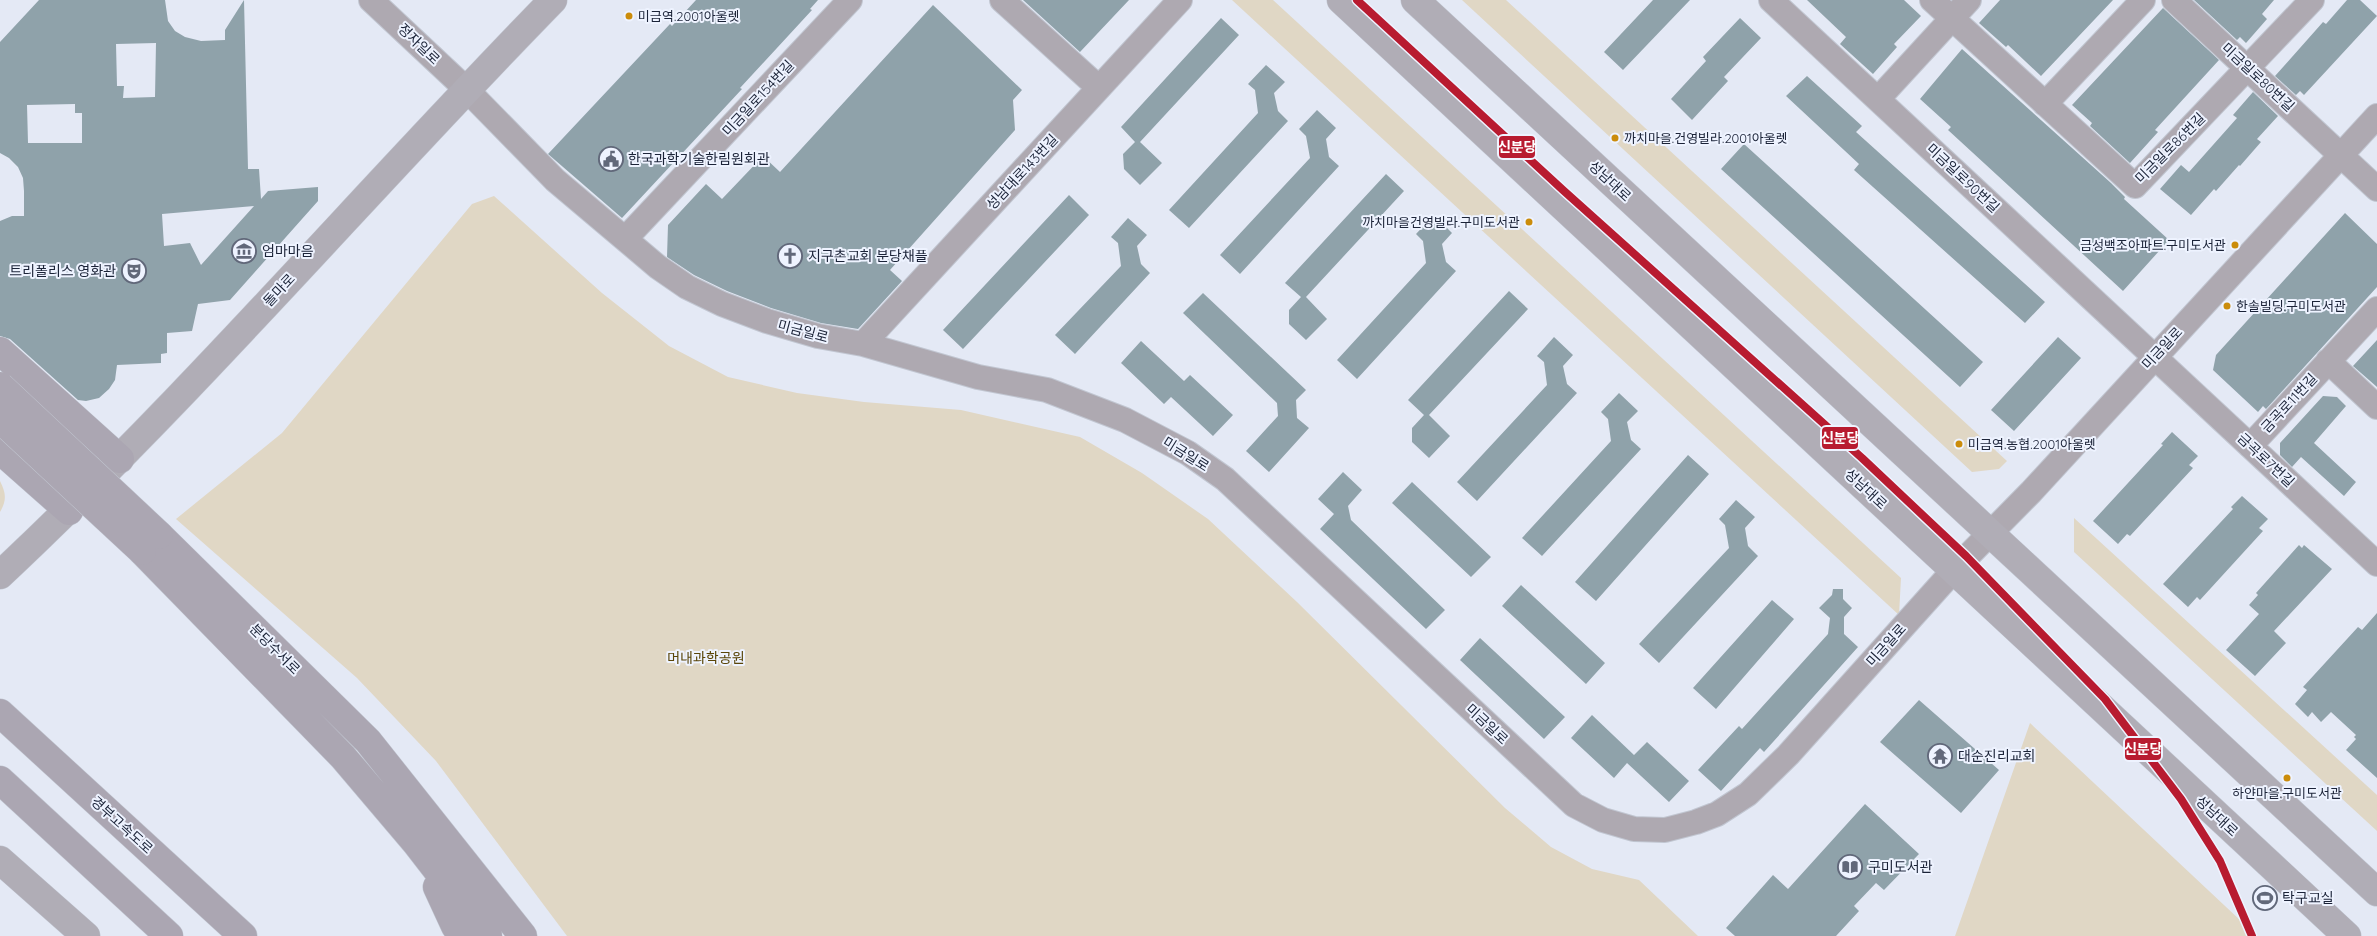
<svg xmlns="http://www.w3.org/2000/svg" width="2377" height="936" font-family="Quicksand,'Noto Sans KR',sans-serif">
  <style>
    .green { fill: #e0d7c5 }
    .building { fill: #8fa2aa; fill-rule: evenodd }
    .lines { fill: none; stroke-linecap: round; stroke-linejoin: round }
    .minor-casing { stroke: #c1c6d1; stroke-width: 26 }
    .major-casing { stroke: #c1c6d1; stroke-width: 29 }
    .highway-casing { stroke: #c1c6d1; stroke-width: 29 }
    .minor { stroke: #aea9b1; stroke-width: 24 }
    .major { stroke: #b0adb6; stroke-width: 28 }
    .highway { stroke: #aba6b2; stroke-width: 28 }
    .highway-bridge-casing { stroke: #c1c6d1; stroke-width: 29; stroke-linecap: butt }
    .highway-bridge { stroke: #aba6b2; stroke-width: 28 }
    .metro-1-casing { stroke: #eef3ff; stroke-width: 11 }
    .metro-1 { stroke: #b81b30; stroke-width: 8 }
    .bus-dot { fill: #cb8c0b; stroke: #eef3ff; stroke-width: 2 }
    .labels { text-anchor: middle; stroke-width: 4; stroke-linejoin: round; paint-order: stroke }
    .bus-label { font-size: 13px; fill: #1b2338; stroke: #eef3ff; text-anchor: start }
    .street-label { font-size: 14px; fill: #1b2338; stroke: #eef3ff }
    .poi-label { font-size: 14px; fill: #1b2338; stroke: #eef3ff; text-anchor: start }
    .park-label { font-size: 14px; fill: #5a4508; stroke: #eef3ff }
    .line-badge { stroke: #eef3ff; stroke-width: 2 }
    .badge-label { font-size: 14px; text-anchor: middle; font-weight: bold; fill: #fff }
  </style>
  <rect width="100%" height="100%" fill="#e4e9f5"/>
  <path class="green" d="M1232,0H1273L1901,578L1899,615Z
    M1462,0H1506L2007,461L1999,469L1972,472Z
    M494,196L602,293L669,346L728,377L797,393L864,402L961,410L1080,437L1142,473L1208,519L1297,602L1505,808L1551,847L1592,869L1639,880L1698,936H567L436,761L357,678L176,519L282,433L472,204Z
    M0,481C6,493 7,500 0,512Z
    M2074,518L2377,795V831L2074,552Z
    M2030,723L2257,936H1955Z"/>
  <path class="building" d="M39,0H165L168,21L175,31L185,37L201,41L225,40V30L244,0L248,169H259L261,199L268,191L318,187V201L230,300L198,304L192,331L167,333V353L161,354V363L117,365L115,380L109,389L99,398L86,401L78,400L10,339L0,336V221L12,216H24V191L23,178L18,167L9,158L0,153V42ZM156,43L155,97L123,98L124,86H117L116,44ZM75,104V113H82V143H28L27,105ZM254,206L201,265L190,243L164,246L162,214Z
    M696,0H818L810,9L812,10L740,88L742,89L622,218L548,154L670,24L672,26Z
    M1023,0H1129L1080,52Z
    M1653,0H1690L1623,70L1604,52Z
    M1807,0H1904L1921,16L1894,44L1897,47L1873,74L1840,44L1846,37Z
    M2000,0H2113L2041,76L2008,45L2006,47L1979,23Z
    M2194,0H2274L2262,14L2267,19L2246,43L2240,37L2237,40Z
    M2347,0H2360L2377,16L2304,95L2300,91L2296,95L2275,76L2323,22L2326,24Z
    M933,5L1022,90L1013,100L1015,130L890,270L902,281L858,329L821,323L771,308L727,291L694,275L667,257L668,225L706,184L722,199L763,156L780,172Z
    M2163,8L2219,60L2155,130L2158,132L2130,163L2090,126L2092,123L2072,105Z
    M1221,18L1239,35L1140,142L1162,163L1140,185L1124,169L1123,154L1135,142L1121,127Z
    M1740,18L1761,38L1724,77L1728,81L1692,120L1671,99L1706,61L1703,57Z
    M1962,49L2111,183L2125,197L2124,199L2169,240L2123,291L1948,130L1951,127L1920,99Z
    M1266,65L1285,82L1274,93L1278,111L1288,121L1189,228L1169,210L1258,113L1255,90L1248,84Z
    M1807,76L1862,126L1856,132L2045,302L2025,323L1854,170L1859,164L1786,96Z
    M2253,92L2278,116L2257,139L2261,142L2240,166L2239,165L2216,191L2214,189L2191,215L2160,189L2181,165L2189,172L2237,118L2233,115Z
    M1317,110L1336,128L1326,139L1329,157L1339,166L1240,274L1220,255L1310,158L1306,136L1299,129Z
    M1744,144L1983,362L1960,387L1721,169Z
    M1386,174L1404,191L1306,297L1327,319L1306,340L1289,324V310L1301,297L1285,283Z
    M1069,195L1089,215L963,349L943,330Z
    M2345,213L2377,244V287L2266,409L2263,406L2258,412L2213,370L2216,355Z
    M1434,215L1452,233L1442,244L1446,262L1456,271L1357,379L1337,360L1426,263L1423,241L1416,234Z
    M1128,218L1147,235L1137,246L1141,264L1150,273L1075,354L1055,335L1121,266L1118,243L1111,237Z
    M1509,291L1528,309L1429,415L1450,436L1429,458L1412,442V428L1424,415L1408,400Z
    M1203,293L1306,390L1296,400L1297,418L1309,428L1269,472L1246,451L1278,416L1277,403L1183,313Z
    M1554,337L1573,355L1563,366L1567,384L1577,393L1477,501L1457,482L1547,385L1544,362L1537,356Z
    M2058,337L2081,358L2014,431L1991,410Z
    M2377,340V387L2353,366Z
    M1141,341L1184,381L1190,375L1233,415L1213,436L1171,397L1164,404L1121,363Z
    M1619,393L1638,411L1627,422L1631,440L1641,449L1542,556L1522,538L1611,441L1608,419L1601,412Z
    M2323,396L2337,397L2346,406L2314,443L2356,482L2344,496L2301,457L2292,467L2280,455V443Z
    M2172,432L2198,456L2189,465L2193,468L2130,536L2127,534L2118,544L2093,521L2163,445L2161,444Z
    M1688,455L1709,474L1596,601L1575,582Z
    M1343,472L1362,490L1348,506L1351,520L1445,610L1426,629L1320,529L1334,514L1318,499Z
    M1412,482L1491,557L1471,577L1392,503Z
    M2242,496L2268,519L2259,528L2263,531L2200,600L2197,597L2188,607L2163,584L2233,509L2231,507Z
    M1736,500L1755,517L1745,528L1748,546L1758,556L1659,663L1639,644L1729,548L1725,525L1719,519Z
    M2299,545L2302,548L2304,545L2332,569L2274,631L2286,643L2255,676L2226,650L2259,614L2249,605L2258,595L2256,593Z
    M1521,585L1605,663L1586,684L1502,606Z
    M1833,589H1843V599L1852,608L1844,617V634L1858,647L1764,752L1760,748L1721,791L1698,770L1739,726L1742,729L1828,634L1830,618L1819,608L1832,595Z
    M1772,600L1794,619L1716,709L1693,688Z
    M2377,613V778L2346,750L2356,739L2354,737L2356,735L2331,712L2321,722L2312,712L2308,717L2295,704L2307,690L2303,687L2358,627L2362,630Z
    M1480,638L1565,717L1544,739L1460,660Z
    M1919,700L1999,770L1961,813L1880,742Z
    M1592,715L1634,755L1647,742L1689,781L1669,802L1627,763L1614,778L1571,738Z
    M1865,804L1919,854L1884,890L1876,883L1854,906L1859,911L1836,936H1735L1726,928L1773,875L1788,889Z"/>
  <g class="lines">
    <defs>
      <path id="minor" d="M371,0L466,89L555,180L658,267L687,287L722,304L767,321L818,336L863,344L978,377L1047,390L1125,420L1188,453L1225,479L1574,805L1603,820L1634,829L1665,830L1696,822L1717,814L1748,794L1788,755L1954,570L2031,492L2377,116
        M1002,0L1099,88
        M1771,0L2377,564
        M1932,0L2135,186L2312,0
        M2174,0L2377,189
        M1878,99L1969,0
        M2045,104L2143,0
        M625,239L850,0
        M863,344L1180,0
        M2328,361L2377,407
        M2250,446L2377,309"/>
      <path id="major" d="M1341,0L2347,936
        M1415,0L2377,892
        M0,575C194,393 367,190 553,0
        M0,860L86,936"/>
      <path id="highway" d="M0,351L120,459
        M0,450L69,511
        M159,535L368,741L523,936
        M142,551L343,757L416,843L488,936
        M0,713L243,936
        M0,780L169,936
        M437,887L455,926L462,936"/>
    </defs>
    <use href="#minor" class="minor-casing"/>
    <use href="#major" class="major-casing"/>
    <use href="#highway" class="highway-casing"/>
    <use href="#minor" class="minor"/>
    <use href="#major" class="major"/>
    <use href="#highway" class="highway"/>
    <defs>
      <path id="highway-bridge" d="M0,386L159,535
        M0,419L142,551"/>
    </defs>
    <use href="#highway-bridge" class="highway-bridge-casing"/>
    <use href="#highway-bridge" class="highway-bridge"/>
    <defs>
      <path id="metro-1" d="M1357,0L1564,191L1862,458L1966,556L2105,699L2181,799L2220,861L2252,936"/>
    </defs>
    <use href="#metro-1" class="metro-1-casing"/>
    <use href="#metro-1" class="metro-1"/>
  </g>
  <defs>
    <symbol id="civic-ring" viewBox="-11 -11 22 22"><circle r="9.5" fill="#eef3ff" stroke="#61687a" stroke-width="1.5"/><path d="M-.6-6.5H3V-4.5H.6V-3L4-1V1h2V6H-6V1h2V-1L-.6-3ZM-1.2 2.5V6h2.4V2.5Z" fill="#61687a"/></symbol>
    <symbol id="museum-ring" viewBox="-11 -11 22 22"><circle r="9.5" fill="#eef3ff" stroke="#61687a" stroke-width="1.5"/><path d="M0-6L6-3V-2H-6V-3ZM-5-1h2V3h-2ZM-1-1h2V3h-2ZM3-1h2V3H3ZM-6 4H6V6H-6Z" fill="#61687a"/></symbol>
    <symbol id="church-ring" viewBox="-11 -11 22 22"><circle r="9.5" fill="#eef3ff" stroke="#61687a" stroke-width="1.5"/><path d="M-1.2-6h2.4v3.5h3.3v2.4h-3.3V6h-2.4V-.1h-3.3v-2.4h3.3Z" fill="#61687a"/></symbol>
    <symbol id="theatre-ring" viewBox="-11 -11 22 22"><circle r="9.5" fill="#eef3ff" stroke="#61687a" stroke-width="1.5"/><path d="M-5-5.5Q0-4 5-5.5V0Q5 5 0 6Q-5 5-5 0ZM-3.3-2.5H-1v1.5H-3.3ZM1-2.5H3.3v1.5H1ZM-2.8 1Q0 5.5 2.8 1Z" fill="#61687a"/></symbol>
    <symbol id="temple-ring" viewBox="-11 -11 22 22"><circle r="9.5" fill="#eef3ff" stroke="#61687a" stroke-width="1.5"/><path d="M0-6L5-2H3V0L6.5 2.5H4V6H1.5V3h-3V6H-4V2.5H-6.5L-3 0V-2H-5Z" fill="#61687a"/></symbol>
    <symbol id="library-ring" viewBox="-11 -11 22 22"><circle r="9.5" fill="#eef3ff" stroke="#61687a" stroke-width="1.5"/><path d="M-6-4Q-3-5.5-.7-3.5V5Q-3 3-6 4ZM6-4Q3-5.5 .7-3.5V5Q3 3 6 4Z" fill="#61687a"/></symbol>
    <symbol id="stadium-ring" viewBox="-11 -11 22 22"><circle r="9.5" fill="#eef3ff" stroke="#61687a" stroke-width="1.5"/><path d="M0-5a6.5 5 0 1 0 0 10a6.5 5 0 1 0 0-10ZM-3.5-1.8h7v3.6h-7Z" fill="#61687a"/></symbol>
  </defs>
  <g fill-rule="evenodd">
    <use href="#civic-ring" x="597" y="145" width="28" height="28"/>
    <use href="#museum-ring" x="230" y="237" width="28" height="28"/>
    <use href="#church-ring" x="776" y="242" width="28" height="28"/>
    <use href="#theatre-ring" x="120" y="257" width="28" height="28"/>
    <use href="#temple-ring" x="1926" y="742" width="28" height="28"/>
    <use href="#library-ring" x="1836" y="853" width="28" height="28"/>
    <use href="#stadium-ring" x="2251" y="884" width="28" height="28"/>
  </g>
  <g class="bus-dot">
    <circle cx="629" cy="16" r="4.5"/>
    <circle cx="1615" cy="138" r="4.5"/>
    <circle cx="1529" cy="222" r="4.5"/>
    <circle cx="2235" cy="245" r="4.5"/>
    <circle cx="2227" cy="306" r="4.5"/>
    <circle cx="1959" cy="444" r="4.5"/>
    <circle cx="2287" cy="778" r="4.5"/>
  </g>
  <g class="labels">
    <g class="bus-label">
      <text x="638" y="21">미금역.2001아울렛</text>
      <text x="1624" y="143">까치마을.건영빌라.2001아울렛</text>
      <text x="1520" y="227" text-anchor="end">까치마을건영빌라.구미도서관</text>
      <text x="2226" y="250" text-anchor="end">금성백조아파트.구미도서관</text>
      <text x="2236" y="311">한솔빌딩.구미도서관</text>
      <text x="1968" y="449">미금역.농협.2001아울렛</text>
      <text x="2287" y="798" text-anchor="middle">하얀마을.구미도서관</text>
    </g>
    <g class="street-label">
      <text transform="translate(419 44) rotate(44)" y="5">정자일로</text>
      <text transform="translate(2258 77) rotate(43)" y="5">미금일로80번길</text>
      <text transform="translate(758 98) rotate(-47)" y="5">미금일로154번길</text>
      <text transform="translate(2170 148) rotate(-45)" y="5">미금일로86번길</text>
      <text transform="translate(1022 172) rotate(-47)" y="5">성남대로143번길</text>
      <text transform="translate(1963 178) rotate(43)" y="5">미금일로90번길</text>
      <text transform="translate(1610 181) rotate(43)" y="5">성남대로</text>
      <text transform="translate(279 290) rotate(-47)" y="5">돌마로</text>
      <text transform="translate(803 331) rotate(15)" y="5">미금일로</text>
      <text transform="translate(2162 348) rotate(-47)" y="5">미금일로</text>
      <text transform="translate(2289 403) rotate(-47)" y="5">금곡로11번길</text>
      <text transform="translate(1186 454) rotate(32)" y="5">미금일로</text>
      <text transform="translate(2266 460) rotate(43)" y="5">금곡로7번길</text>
      <text transform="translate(1866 489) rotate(43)" y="5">성남대로</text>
      <text transform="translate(1886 645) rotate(-48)" y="5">미금일로</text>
      <text transform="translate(275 649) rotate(45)" y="5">분당수서로</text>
      <text transform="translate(1487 724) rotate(43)" y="5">미금일로</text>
      <text transform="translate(2217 816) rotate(43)" y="5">성남대로</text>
      <text transform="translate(122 825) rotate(42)" y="5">경부고속도로</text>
    </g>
    <g class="poi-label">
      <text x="628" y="164">한국과학기술한림원회관</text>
      <text x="262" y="256">엄마마음</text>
      <text x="808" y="261">지구촌교회 분당채플</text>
      <text x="116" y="276" text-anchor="end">트리폴리스 영화관</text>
      <text x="1958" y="761">대순진리교회</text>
      <text x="1868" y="872">구미도서관</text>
      <text x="2282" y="903">탁구교실</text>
    </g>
    <g class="park-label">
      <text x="706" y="663">머내과학공원</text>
    </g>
  </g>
  <g class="line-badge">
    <rect x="1498" y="135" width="38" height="24" rx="5" fill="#b81b30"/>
    <rect x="1821" y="426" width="38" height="24" rx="5" fill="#b81b30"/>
    <rect x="2124" y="737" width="38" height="24" rx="5" fill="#b81b30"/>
  </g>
  <g class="badge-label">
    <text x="1517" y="152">신분당</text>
    <text x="1840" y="443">신분당</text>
    <text x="2143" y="754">신분당</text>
  </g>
</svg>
